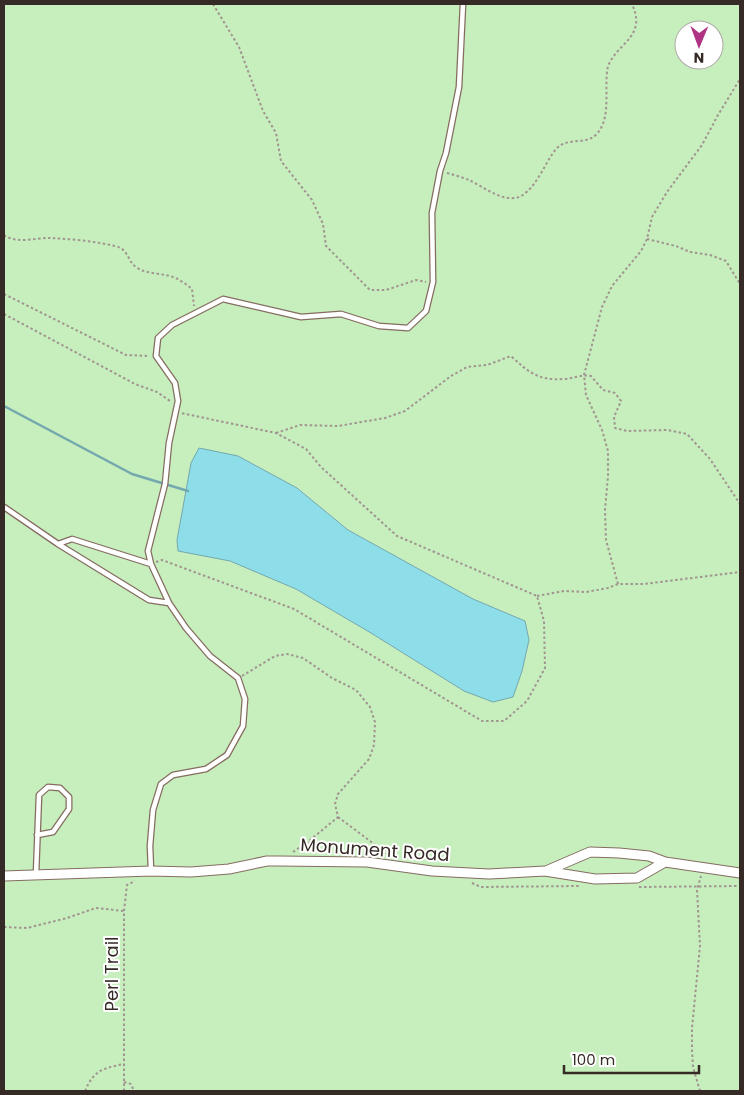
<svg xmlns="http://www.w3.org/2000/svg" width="744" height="1095" font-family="Poppins,sans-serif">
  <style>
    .green { fill: #c7eebd; fill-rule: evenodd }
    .water { fill: #8ddee8; stroke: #73a8ae }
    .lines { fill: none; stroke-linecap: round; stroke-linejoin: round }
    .stream { stroke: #73a8ae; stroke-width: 2.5 }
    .service-casing { stroke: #856c61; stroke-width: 7 }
    .minor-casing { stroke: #856c61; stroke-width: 11 }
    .path { stroke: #a09590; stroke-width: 2; stroke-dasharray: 2.5 2.5; stroke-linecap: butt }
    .service { stroke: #fff; stroke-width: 4.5 }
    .minor { stroke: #fff; stroke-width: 9 }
    .labels { text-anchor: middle; stroke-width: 4; stroke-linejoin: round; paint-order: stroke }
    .street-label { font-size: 18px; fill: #352a25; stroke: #fff }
  </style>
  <rect width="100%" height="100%" fill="#fbefea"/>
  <path class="green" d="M4,4H740V1091H4ZM684,30H714V60H684ZM297,488L348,530L473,599L525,621L529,640L522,671L464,691L371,633L296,589L230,561L178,551L177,540L183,515Z"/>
  <path class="water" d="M199,448L238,456L297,488L348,530L473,599L525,621L529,640L522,671L513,697L493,702L464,691L371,633L296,589L230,561L178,551L177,540L191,463Z"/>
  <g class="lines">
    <path class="stream" d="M4,406L132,474L188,491"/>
    <defs>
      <path id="service" d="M4,507L58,544L149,600L169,603
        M58,544L72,539L151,564
        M151,870L150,846L153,810L161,784L173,775L206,769L227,755L243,726L245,699L238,678L210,656L186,628L169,603L151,564L148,551L165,484L169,443L178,401L175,383L156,356L158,338L172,325L223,299L301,317L341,314L379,326L408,328L426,311L433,282L432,213L440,171L446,153L459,87L463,4
        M36,874L39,795L48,787L60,788L69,797V809L53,832L37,835"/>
      <path id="minor" d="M546,871L590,852L619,853L649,856L665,862L740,873
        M4,876L151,871L191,872L229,869L267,861H278L367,862L432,871L489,874L545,871L595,879L637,878L665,862"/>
    </defs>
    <use href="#service" class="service-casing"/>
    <use href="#minor" class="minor-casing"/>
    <path class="path" d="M213,4L239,47L263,111L276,133L281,161L312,200L323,224L326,246L370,290H386L416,280L426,282
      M447,173C454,175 462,177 469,180C482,186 499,200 515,198C534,195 545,162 556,149C570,134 591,150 602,126C610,108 604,85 608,66C618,42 647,37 632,4
      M4,235C16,244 35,238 49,238C70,239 94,241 115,246C129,249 127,261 136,267C144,273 155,273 165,275C175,276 185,283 192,289L194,306
      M647,239L676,246L690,252L710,255L726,261L740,284
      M4,294L126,355L149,356
      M4,314L135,384L157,392L170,401
      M276,433L300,425L338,426L385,418L405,411L451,376L467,367L487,365L511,356C528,372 539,381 563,379C573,379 581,374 591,376L603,390L615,393L621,401L614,417L615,428L627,431L667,430L687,434L710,459L740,504
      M156,562L162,560L294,609L482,721H504L527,701L545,668L544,621L537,596L397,536L321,467L306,449L276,433L181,413
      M618,584L606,540L605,510L608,476V451L602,430L586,395L584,375L602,307L612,286L641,251L647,239L652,217L667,192L702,145L718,115L740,79
      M537,596L564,591L586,592L608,588L618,584H644L740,572
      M242,676L275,656L287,654L303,658L332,678L356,690L370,707L375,722L374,745L369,759L338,794L335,804L338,817L309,841
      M338,817L390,856
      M293,852L309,841L311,852
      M472,883L481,887L581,886
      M639,887L740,886
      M4,927L27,928L67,918L96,908L124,911
      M124,1082L131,1084L134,1091
      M85,1091C94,1070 102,1069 123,1064
      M124,1091V911L127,885L135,881
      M700,1091L693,1067L692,1050V1028L700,946L697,890L701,876"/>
    <use href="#service" class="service"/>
    <use href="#minor" class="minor"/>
  </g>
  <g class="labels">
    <g class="street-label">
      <text transform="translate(375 850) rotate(4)" y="6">Monument Road</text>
      <text transform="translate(112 974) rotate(-90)" y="6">Perl Trail</text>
    </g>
  </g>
  <rect width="744" height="1095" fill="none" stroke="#352a25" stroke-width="10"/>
  <g transform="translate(699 45) rotate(181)"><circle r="24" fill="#ffffff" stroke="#aeaaa8"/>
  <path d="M0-4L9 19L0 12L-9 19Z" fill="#b03383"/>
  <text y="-8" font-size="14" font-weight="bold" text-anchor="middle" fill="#352a25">N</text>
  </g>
  <path d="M564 1065v8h135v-8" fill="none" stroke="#352a25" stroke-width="2.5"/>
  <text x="572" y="1065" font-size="15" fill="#352a25" stroke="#ffffff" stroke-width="4" paint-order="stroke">100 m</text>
</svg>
